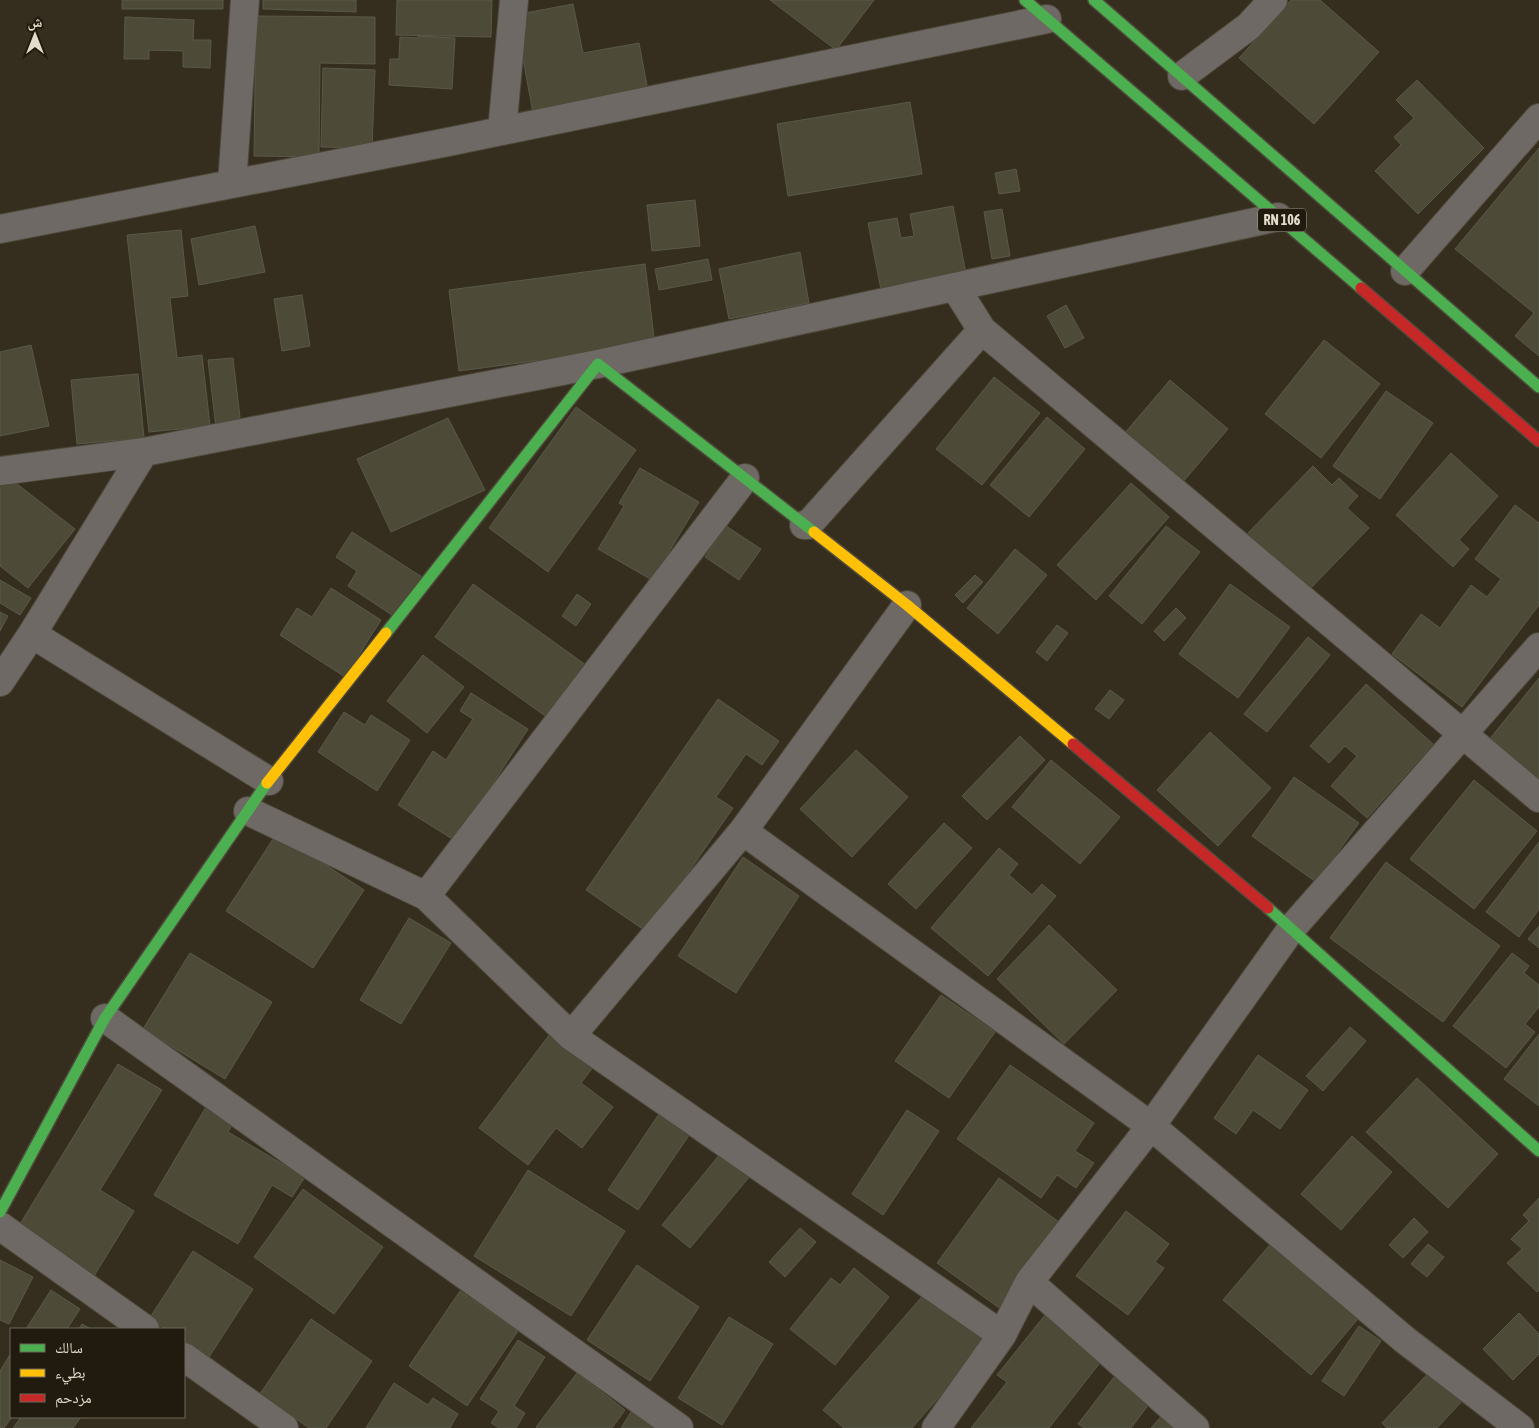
<svg xmlns="http://www.w3.org/2000/svg" width="1539" height="1428" font-family="'Asap Condensed','Noto Naskh Arabic',sans-serif">
  <style>
    .building { fill: #4d4b37; stroke: #5a584a }
    .lines { fill: none; stroke-linecap: round; stroke-linejoin: round }
    .street-casing { stroke: #4f493b; stroke-width: 30 }
    .fast-casing { stroke: #4f493b; stroke-width: 14 }
    .slow-casing { stroke: #4f493b; stroke-width: 14 }
    .jam-casing { stroke: #4f493b; stroke-width: 14 }
    .street { stroke: #6e6964; stroke-width: 28 }
    .fast { stroke: #4caf50; stroke-width: 11 }
    .slow { stroke: #ffc107; stroke-width: 11 }
    .jam { stroke: #c62828; stroke-width: 11 }
    .labels { text-anchor: middle; stroke-width: 4; stroke-linejoin: round; paint-order: stroke }
    .shield { fill: #201b0e; stroke: #a8a292; stroke-width: 1 }
    .shield-label { font-size: 14px; font-weight: bold; fill: #e3dccb }
  </style>
  <rect width="100%" height="100%" fill="#352e1e"/>
  <path class="building" d="M122,0H223V9H122Z
    M263,0H356V12L263,9Z
    M397,0H492L491,37L396,35Z
    M770,0H874L836,50Z
    M1291,0H1320L1379,52L1314,124L1239,58Z
    M573,4L583,53L639,43L648,91L533,113L515,15Z
    M256,16L375,17V64L320,63L319,157L254,156Z
    M125,17L194,20L193,40H211L210,68L183,67V51L149,50V59H124Z
    M418,36L455,38L452,89L389,85L390,59H399L400,37L418,38Z
    M323,68L375,70L372,148L321,147Z
    M1417,80L1484,148L1418,214L1375,171L1401,145L1394,137L1414,118L1396,100Z
    M910,102L922,174L788,196L777,124Z
    M1539,148V356L1515,336L1534,313L1455,249Z
    M1016,169L1020,191L999,194L995,173Z
    M695,200L700,246L652,251L647,205Z
    M953,206L967,279L882,295L868,223L897,218L901,238L914,236L910,214Z
    M1002,209L1010,256L992,259L984,212Z
    M255,226L265,272L199,285L191,239Z
    M181,230L188,296L170,298L177,358L202,355L210,426L149,432L127,235Z
    M800,252L809,303L729,319L719,269Z
    M708,259L712,280L659,290L655,269Z
    M645,264L655,345L459,371L449,290Z
    M302,295L310,346L282,351L274,299Z
    M1066,305L1084,338L1065,348L1047,316Z
    M1324,340L1380,384L1321,458L1265,414Z
    M31,345L49,426L0,436V352Z
    M233,358L241,426L216,428L208,360Z
    M138,374L144,438L77,444L71,380Z
    M994,377L1040,413L982,485L936,449Z
    M1170,380L1228,429L1182,483L1124,434Z
    M1386,391L1433,423L1380,499L1333,466Z
    M576,407L636,450L548,572L489,528Z
    M1047,417L1085,449L1029,517L990,485Z
    M448,418L485,490L391,532L357,459Z
    M1451,453L1498,496L1459,540L1469,549L1453,567L1396,515Z
    M1313,466L1332,485L1339,478L1358,496L1347,508L1369,528L1308,591L1247,534Z
    M640,468L699,502L652,580L598,549L624,506L619,503Z
    M3,473L75,529L28,588L0,566V476Z
    M1131,483L1169,517L1096,600L1057,565Z
    M1515,505L1539,523V605L1462,707L1392,654L1421,614L1440,628L1471,585L1487,597L1501,579L1475,559Z
    M726,526L761,549L739,580L705,557Z
    M1166,526L1200,552L1142,624L1109,596Z
    M352,532L422,577L395,617L348,586L357,571L336,557Z
    M1015,549L1047,575L998,634L967,608Z
    M975,575L983,582L963,603L955,595Z
    M0,580L31,598L20,615L0,603Z
    M473,584L586,665L548,718L435,637Z
    M1230,584L1290,627L1238,698L1179,654Z
    M331,588L381,620L345,677L280,635L297,608L312,617Z
    M577,594L591,604L576,626L562,616Z
    M1176,608L1186,618L1164,641L1154,631Z
    M0,612L8,616L0,631Z
    M1057,625L1068,633L1047,661L1036,652Z
    M1308,637L1330,655L1267,732L1244,714Z
    M423,655L464,687L427,733L387,701Z
    M1539,678V781L1488,741Z
    M1366,684L1433,744L1367,818L1331,786L1357,756L1345,746L1329,763L1310,746Z
    M1110,690L1124,700L1109,719L1095,709Z
    M471,693L528,729L476,810L462,845L398,805L433,751L446,760L473,719L460,711Z
    M718,699L779,741L762,765L746,754L716,797L733,808L647,932L586,890Z
    M344,712L365,725L371,715L410,740L377,791L318,752Z
    M1210,732L1271,788L1218,846L1157,790Z
    M1020,736L1045,760L987,820L962,796Z
    M856,750L908,797L852,857L800,809Z
    M1051,760L1120,817L1080,864L1012,807Z
    M1294,777L1359,823L1316,882L1252,836Z
    M1474,780L1537,831L1474,909L1410,859Z
    M944,823L972,848L916,909L888,884Z
    M277,833L364,890L313,968L226,911Z
    M1539,842V909L1519,937L1486,912Z
    M999,848L1018,864L1009,875L1032,895L1042,884L1056,896L988,976L931,928Z
    M743,857L799,896L736,993L678,956Z
    M1386,862L1500,946L1443,1022L1330,938Z
    M409,918L451,943L401,1024L360,1000Z
    M1049,925L1117,990L1064,1044L997,979Z
    M1539,926V948L1528,939Z
    M190,953L272,1002L225,1079L143,1029Z
    M1512,953L1529,966L1524,973L1539,985V1007L1525,1024L1535,1032L1506,1068L1453,1026Z
    M941,995L995,1032L949,1098L895,1061Z
    M1350,1027L1366,1041L1323,1091L1306,1076Z
    M550,1034L594,1066L581,1083L613,1107L582,1148L556,1128L528,1165L479,1128Z
    M1539,1034V1106L1504,1079Z
    M1258,1055L1308,1090L1280,1129L1253,1110L1236,1134L1214,1118Z
    M118,1064L162,1090L100,1190L134,1211L94,1276L17,1229Z
    M1010,1065L1094,1123L1075,1151L1094,1163L1076,1188L1057,1175L1041,1198L957,1139Z
    M1417,1078L1498,1154L1448,1208L1366,1132Z
    M206,1107L233,1123L228,1132L305,1177L292,1197L272,1185L238,1244L154,1195Z
    M907,1110L939,1131L883,1215L852,1194Z
    M661,1111L692,1131L638,1210L608,1190Z
    M1352,1136L1392,1172L1341,1230L1301,1194Z
    M721,1153L750,1176L690,1248L662,1225Z
    M528,1170L625,1231L571,1316L474,1256Z
    M999,1178L1063,1225L1002,1310L937,1263Z
    M303,1189L383,1247L334,1314L254,1257Z
    M1539,1198V1290L1537,1292L1507,1263L1522,1249L1511,1239L1529,1221L1523,1215Z
    M1126,1211L1169,1244L1155,1262L1164,1268L1128,1315L1076,1276Z
    M1414,1218L1428,1232L1403,1258L1389,1245Z
    M800,1228L816,1242L785,1277L769,1262Z
    M1273,1241L1361,1315L1311,1375L1223,1300Z
    M1428,1244L1444,1257L1427,1277L1411,1264Z
    M193,1251L253,1289L209,1357L184,1341V1329H166L149,1319Z
    M0,1260L33,1277L9,1324L0,1320Z
    M637,1265L699,1307L650,1381L587,1340Z
    M854,1268L889,1297L835,1365L790,1329L831,1278L840,1285Z
    M51,1290L80,1309L67,1329H26Z
    M460,1291L518,1331L467,1406L409,1366Z
    M927,1291L987,1342L912,1428H844L823,1410Z
    M1049,1310L1106,1355L1049,1428H971L1007,1382L997,1375Z
    M1519,1313L1539,1334V1354L1513,1380L1483,1349Z
    M729,1317L773,1344L722,1425L678,1398Z
    M311,1319L372,1361L326,1428H309L260,1394Z
    M82,1324L91,1329H79Z
    M1359,1326L1381,1341L1344,1396L1322,1381Z
    M518,1340L545,1357L514,1406L525,1413L516,1428H499L491,1423L499,1411L480,1399Z
    M11,1353L12,1417L4,1428H0V1371Z
    M1434,1367L1466,1397L1437,1428H1387L1382,1423Z
    M1121,1368L1156,1395L1131,1428H1084L1078,1424Z
    M577,1373L625,1410L612,1428H538L536,1427Z
    M394,1383L428,1405L433,1398L458,1414L450,1428H366Z
    M1166,1411L1186,1428H1151Z
    M631,1412L657,1428H621Z
    M21,1417H81L73,1428H13Z"/>
  <g class="lines">
    <defs>
      <path id="street" d="M1182,76L1249,26L1273,0
        M502,131L514,0
        M232,184L245,0
        M0,229L448,142L1047,19
        M1405,271L1539,118
        M955,287L982,330L1539,798
        M0,471L144,452L598,364L1278,217
        M804,525H808L982,330
        M907,605L743,831L1151,1126L1405,1340L1520,1428
        M32,634L269,781
        M0,682L32,634L144,452
        M248,811L426,896L571,1036L1002,1335
        M426,896L745,478
        M105,1018L679,1428
        M571,1036L743,831
        M0,1226L145,1329
        M1029,1282L1195,1428
        M184,1357L284,1428
        M936,1428L1002,1335L1029,1282L1151,1126L1292,928L1539,647"/>
      <path id="fast" d="M1025,0L1361,288
        M1094,0L1539,387
        M386,633L598,364L814,532
        M1268,908L1539,1151
        M0,1212L105,1018L267,783"/>
      <path id="slow" d="M814,532L907,605L1073,744
        M267,783L386,633"/>
      <path id="jam" d="M1361,288L1539,441
        M1073,744L1268,908"/>
    </defs>
    <use href="#street" class="street-casing"/>
    <use href="#fast" class="fast-casing"/>
    <use href="#slow" class="slow-casing"/>
    <use href="#jam" class="jam-casing"/>
    <use href="#street" class="street"/>
    <use href="#fast" class="fast"/>
    <use href="#slow" class="slow"/>
    <use href="#jam" class="jam"/>
  </g>
  <g class="labels">
    <rect class="shield" x="1258" y="208.5" width="48" height="23" rx="4"/>
    <g class="shield-label">
      <text x="1282" y="225">RN 106</text>
    </g>
  </g>
  <rect x="10" y="1328" width="175" height="90" fill="#201b0e" stroke="#6e685a"/>
  <rect x="20" y="1344" width="25" height="8" fill="#4caf50" stroke="#6e685a"/>
  <text x="55" y="1353" font-size="15" fill="#e3dccb">سالك</text>
  <rect x="20" y="1369" width="25" height="8" fill="#ffc107" stroke="#6e685a"/>
  <text x="55" y="1378" font-size="15" fill="#e3dccb">بطيء</text>
  <rect x="20" y="1394" width="25" height="8" fill="#c62828" stroke="#6e685a"/>
  <text x="55" y="1403" font-size="15" fill="#e3dccb">مزدحم</text>
  <g transform="translate(35 35)" stroke="#201b0e" stroke-width="4" paint-order="stroke">
  <path d="M0-4L9 19L0 12L-9 19Z" fill="#e3dccb"/>
  <text y="-8" font-size="14" font-weight="bold" text-anchor="middle" fill="#e3dccb">ش</text>
  </g>
</svg>
